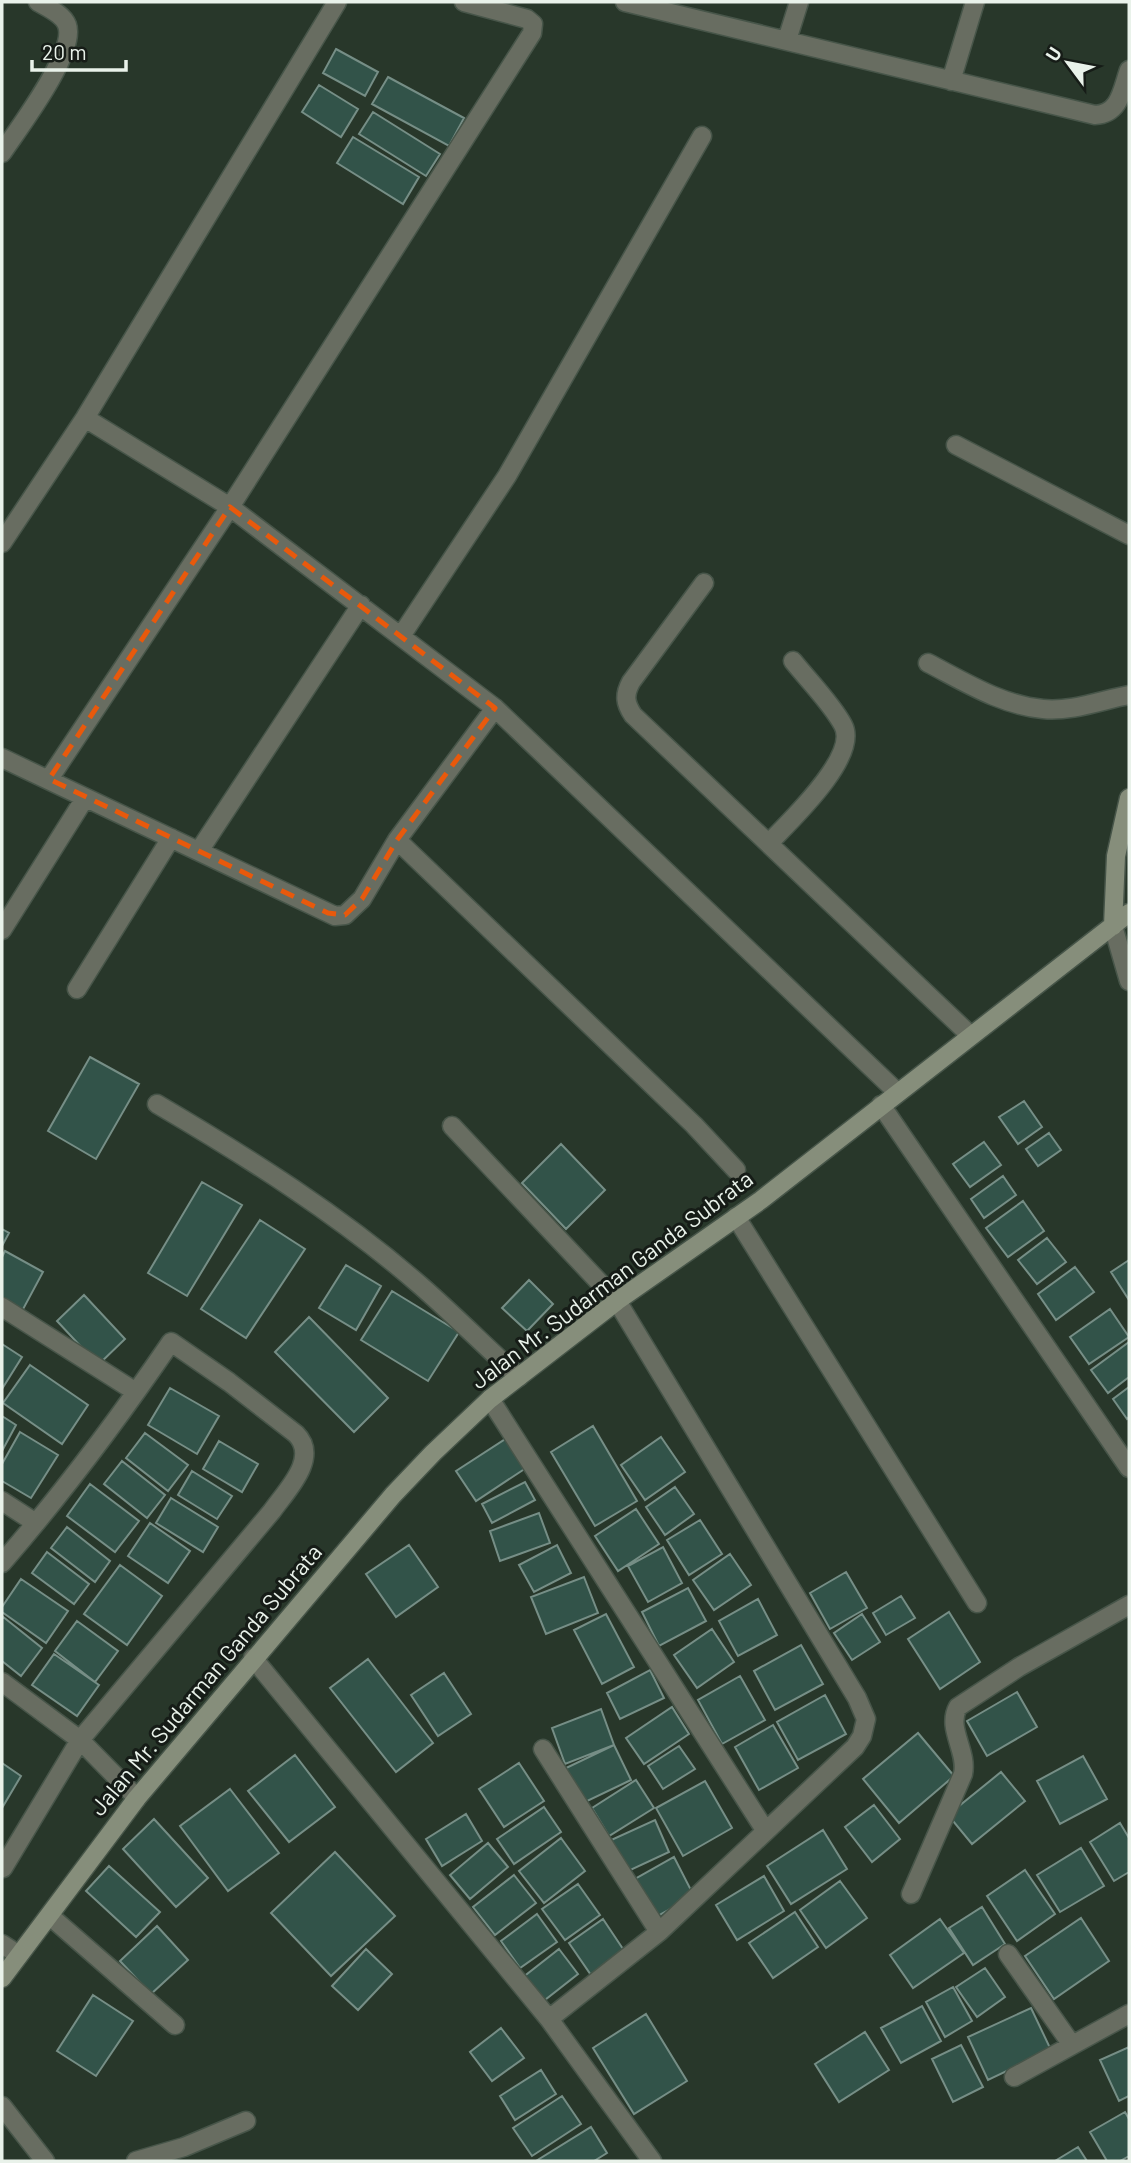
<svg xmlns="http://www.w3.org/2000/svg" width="1131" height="2163" font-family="Barlow,sans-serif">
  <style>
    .building { fill: #325349; stroke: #768e86; stroke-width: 2 }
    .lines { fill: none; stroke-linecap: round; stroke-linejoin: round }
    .street-casing { stroke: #475549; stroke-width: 21 }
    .secondary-casing { stroke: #475549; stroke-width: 21 }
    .street { stroke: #686d61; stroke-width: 18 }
    .secondary { stroke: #868e7b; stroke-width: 18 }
    .marked { fill: none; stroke: #e8590c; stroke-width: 5; stroke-dasharray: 14 9; stroke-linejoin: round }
    .labels { text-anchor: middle; stroke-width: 6; stroke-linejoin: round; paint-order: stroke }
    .street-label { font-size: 23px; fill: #e9f2ea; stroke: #161c17 }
  </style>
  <rect width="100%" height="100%" fill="#28372a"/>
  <path class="building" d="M336,49L378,72L365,96L323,73Z
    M388,77L464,118L449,146L372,104Z
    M319,85L358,109L341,137L302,112Z
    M373,112L440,154L426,176L359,134Z
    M353,137L419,177L403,204L337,163Z
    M90,1057L139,1084L96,1159L48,1131Z
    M1024,1101L1042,1127L1018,1144L999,1117Z
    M1049,1133L1061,1150L1038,1166L1026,1149Z
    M984,1142L1001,1165L970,1187L953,1164Z
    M561,1144L605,1190L566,1229L522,1183Z
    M1003,1176L1016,1195L984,1218L971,1199Z
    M202,1182L242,1205L187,1296L148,1273Z
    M1023,1201L1044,1231L1008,1257L986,1228Z
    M260,1220L305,1249L246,1338L201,1309Z
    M2,1229L9,1233L2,1246Z
    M1047,1238L1066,1262L1037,1284L1018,1260Z
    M5,1251L43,1272L21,1313L2,1303V1257Z
    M1129,1260V1300L1111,1272Z
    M346,1265L381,1286L356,1330L319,1308Z
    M1075,1267L1094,1292L1056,1320L1038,1294Z
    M529,1280L553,1304L527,1331L502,1308Z
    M392,1291L459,1332L428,1381L361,1340Z
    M84,1295L125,1339L98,1365L57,1321Z
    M1110,1309L1129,1337L1089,1364L1070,1337Z
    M309,1317L388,1398L354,1432L275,1352Z
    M1129,1342V1377L1108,1393L1091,1370Z
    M2,1344L22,1357L2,1389Z
    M30,1365L88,1405L62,1444L3,1403Z
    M1129,1387V1417L1127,1419L1113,1399Z
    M170,1388L219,1416L197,1454L148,1425Z
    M2,1416L16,1425L2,1451Z
    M593,1426L637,1501L595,1526L551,1452Z
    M20,1432L58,1455L31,1498L2,1481V1464Z
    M145,1433L188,1465L168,1491L126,1458Z
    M661,1437L685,1472L645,1500L621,1465Z
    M507,1438L526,1468L476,1501L456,1471Z
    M219,1441L258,1464L242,1492L203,1469Z
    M122,1461L165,1495L147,1518L104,1484Z
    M192,1471L232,1496L217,1519L178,1495Z
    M525,1482L535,1500L492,1523L482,1504Z
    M90,1484L139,1521L115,1552L67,1516Z
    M675,1487L694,1514L665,1535L646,1507Z
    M171,1498L218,1527L203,1552L156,1523Z
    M636,1509L659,1544L618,1571L595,1536Z
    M539,1513L550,1543L500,1561L490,1531Z
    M700,1520L722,1554L689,1575L667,1540Z
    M150,1523L190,1551L168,1583L128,1556Z
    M67,1527L110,1561L95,1582L51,1548Z
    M409,1545L438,1587L396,1617L366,1574Z
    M557,1545L571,1573L534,1592L519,1565Z
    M663,1547L682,1583L648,1602L628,1566Z
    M47,1552L89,1584L74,1604L32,1573Z
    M730,1554L751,1585L714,1610L693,1580Z
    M120,1565L162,1596L127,1645L84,1614Z
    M846,1572L867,1608L830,1629L810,1593Z
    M584,1577L598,1613L546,1634L531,1597Z
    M21,1579L68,1611L46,1643L2,1612V1607Z
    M688,1588L706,1621L659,1646L642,1612Z
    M901,1596L915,1618L886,1635L873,1613Z
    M758,1599L777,1635L738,1656L719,1621Z
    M949,1612L980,1662L940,1689L908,1639Z
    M606,1614L634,1667L602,1684L574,1630Z
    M862,1614L880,1642L852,1660L834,1633Z
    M2,1616L42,1648L21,1676L2,1661Z
    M77,1621L118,1651L95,1682L55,1651Z
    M712,1629L734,1662L697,1688L674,1655Z
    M801,1645L823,1684L775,1710L754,1671Z
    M54,1654L99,1685L77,1716L32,1685Z
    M368,1659L433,1743L396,1772L330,1688Z
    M650,1670L664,1698L620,1719L607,1693Z
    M444,1673L471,1714L438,1736L411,1695Z
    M740,1676L765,1720L722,1744L698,1700Z
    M1017,1692L1037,1727L987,1756L967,1721Z
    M825,1695L846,1734L798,1760L777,1722Z
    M672,1707L689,1734L644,1764L626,1738Z
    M601,1709L614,1745L565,1764L552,1728Z
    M773,1725L798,1768L759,1790L735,1747Z
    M918,1733L954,1776L899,1823L863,1779Z
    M614,1745L631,1780L581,1804L564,1769Z
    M679,1746L695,1769L663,1789L648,1766Z
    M295,1755L335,1807L289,1842L248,1791Z
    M1083,1756L1107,1799L1060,1824L1037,1781Z
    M2,1763L21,1776L2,1808Z
    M519,1763L544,1801L504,1827L479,1789Z
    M1001,1772L1025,1801L972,1844L948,1815Z
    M636,1780L654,1808L609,1836L592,1808Z
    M705,1781L732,1828L683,1856L656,1808Z
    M230,1789L279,1853L228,1891L180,1826Z
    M874,1805L900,1839L872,1862L845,1827Z
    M544,1807L561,1832L514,1864L497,1839Z
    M466,1814L482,1841L442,1866L426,1839Z
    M154,1819L208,1878L176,1907L123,1849Z
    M655,1820L669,1852L624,1873L609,1841Z
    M1120,1823L1129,1838V1872L1114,1881L1090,1842Z
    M823,1830L847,1869L791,1904L767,1866Z
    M561,1838L585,1871L544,1903L519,1871Z
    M488,1843L508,1867L470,1899L450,1875Z
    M1081,1848L1104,1886L1060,1912L1037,1875Z
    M335,1852L395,1916L331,1976L271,1913Z
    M674,1857L694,1896L656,1917L635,1879Z
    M109,1866L160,1912L136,1937L86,1891Z
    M1025,1870L1055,1914L1017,1941L987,1896Z
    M514,1875L536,1903L495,1935L473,1907Z
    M764,1876L784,1911L737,1940L716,1905Z
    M840,1881L867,1918L826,1948L800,1910Z
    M578,1884L600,1915L565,1940L542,1909Z
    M982,1907L1005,1944L973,1965L949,1928Z
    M795,1912L818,1947L773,1978L749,1943Z
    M537,1914L557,1942L520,1968L501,1941Z
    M1081,1918L1109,1961L1054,1999L1025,1956Z
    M603,1919L625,1952L591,1975L569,1943Z
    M940,1919L964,1953L913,1988L890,1955Z
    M157,1926L188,1960L151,1994L120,1961Z
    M366,1949L392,1974L358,2010L332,1986Z
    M559,1949L578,1974L541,2003L522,1978Z
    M985,1968L1005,1997L977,2017L956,1987Z
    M953,1987L972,2021L945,2037L926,2002Z
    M93,1995L133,2021L96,2076L57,2051Z
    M922,2006L941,2041L901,2063L881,2028Z
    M1031,2008L1051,2050L988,2080L968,2037Z
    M646,2014L687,2081L634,2114L593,2048Z
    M501,2028L524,2058L492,2081L470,2052Z
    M865,2032L889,2070L839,2102L815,2064Z
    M961,2045L983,2087L953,2102L932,2059Z
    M1129,2047V2096L1119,2101L1100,2060Z
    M541,2070L556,2094L515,2120L500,2096Z
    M562,2096L581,2124L532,2156L513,2128Z
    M1125,2112L1129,2119V2156L1120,2161H1107L1090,2132Z
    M591,2127L607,2153L594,2161H536Z
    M1078,2147L1087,2161H1055Z"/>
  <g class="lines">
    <defs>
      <path id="street" d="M625,2L1095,115C1120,114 1122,90 1129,70
        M787,40L799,2
        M951,81L975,2
        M2,153C18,129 77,52 67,25C63,14 48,8 38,2
        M85,418L230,507L495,708L897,1092
        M956,445L1129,535
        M2,543L85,418L337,2
        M704,583L631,682C624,695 625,703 633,715L970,1035
        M401,636L507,476L702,136
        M928,663C965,682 1001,705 1043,709C1071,712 1102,700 1129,695
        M2,758L335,916L345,915L362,899L397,840L495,708
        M49,779L230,507L532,33L533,24L527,19L464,2
        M397,840L694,1125L736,1170
        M769,843C789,822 860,756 843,725C832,704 808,680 793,661
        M199,851L361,605
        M1113,926L1129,981
        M2,930L85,798
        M77,989L171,838
        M157,1104C249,1158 341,1216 421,1286C454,1315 486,1347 519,1377
        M881,1105L1129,1468
        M452,1126L617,1301L857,1698L866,1719L862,1736L855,1747L659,1932L549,2019
        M736,1217L977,1603
        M2,1307L136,1392
        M490,1399L765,1830
        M2,1501L36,1523
        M2,1563C63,1493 119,1418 171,1342L229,1382L296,1434C320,1458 286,1491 272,1511L80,1740L3,1868
        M253,1658L549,2019L652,2161
        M2,1682L80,1740L137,1798
        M543,1749L659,1932
        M911,1894L963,1774C968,1751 946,1728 958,1707L1019,1667L1129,1605
        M50,1916L175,2025
        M2,1944L19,1955
        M1008,1954L1072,2045
        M1014,2077L1129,2014
        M2,2106L45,2161
        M136,2161L184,2147L246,2121"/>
      <path id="secondary" d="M1113,926L1116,856L1129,798
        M2,1978L137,1798L393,1495L433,1453L490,1399L617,1301L761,1200L1129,913"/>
    </defs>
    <use href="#street" class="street-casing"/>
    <use href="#secondary" class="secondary-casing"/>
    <use href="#street" class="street"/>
    <use href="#secondary" class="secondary"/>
  </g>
  <path class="marked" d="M230,507L495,708L397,840L362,899L345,915L328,913L49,779Z"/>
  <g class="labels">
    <g class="street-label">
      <text transform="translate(612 1280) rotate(-37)" y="8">Jalan Mr. Sudarman Ganda Subrata</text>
      <text transform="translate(206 1680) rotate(-50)" y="8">Jalan Mr. Sudarman Ganda Subrata</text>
    </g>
  </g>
  <rect width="1131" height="2163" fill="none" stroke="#e9f2ea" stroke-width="7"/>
  <g transform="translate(1068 63) rotate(302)" stroke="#161c17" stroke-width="5" paint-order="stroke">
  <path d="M0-5L12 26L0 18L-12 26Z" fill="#e9f2ea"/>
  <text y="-10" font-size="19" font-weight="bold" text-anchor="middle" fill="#e9f2ea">U</text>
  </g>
  <path d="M32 60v10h94v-10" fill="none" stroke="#e9f2ea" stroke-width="3.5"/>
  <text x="42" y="60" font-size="21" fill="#e9f2ea" stroke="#161c17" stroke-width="5" paint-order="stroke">20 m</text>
</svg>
